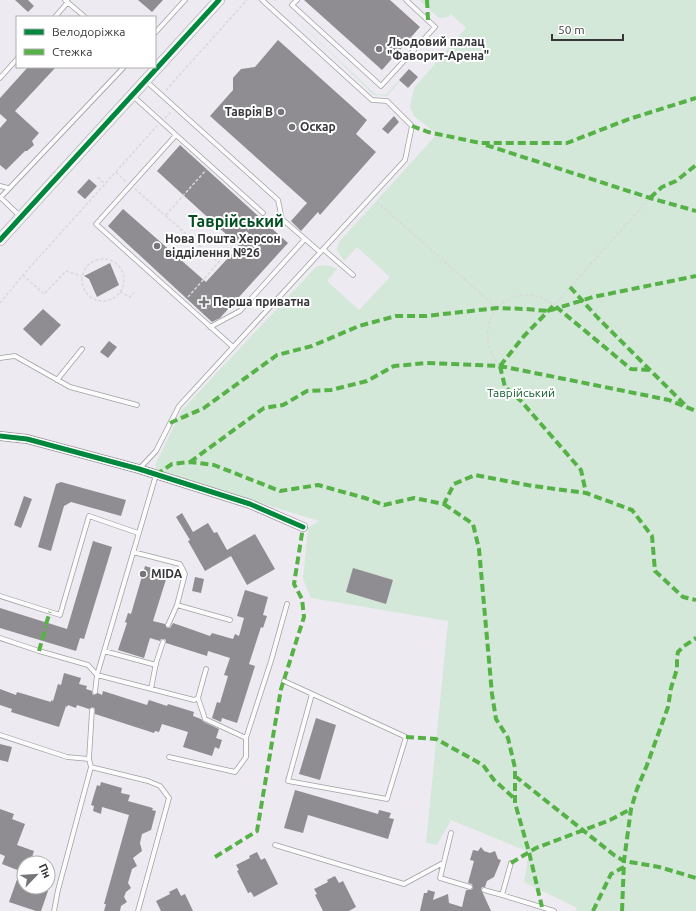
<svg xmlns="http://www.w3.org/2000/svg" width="696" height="911" font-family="Ubuntu,sans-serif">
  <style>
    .green { fill: #d3e8d9 }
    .building { fill: #8f8d92 }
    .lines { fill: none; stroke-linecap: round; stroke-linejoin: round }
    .lane-casing { stroke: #a1a0a4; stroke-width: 5.5 }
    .street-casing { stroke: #a1a0a4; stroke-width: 10 }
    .secondary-casing { stroke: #a1a0a4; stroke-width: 12 }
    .path { stroke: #d9d8da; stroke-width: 1.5; stroke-dasharray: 3 2; stroke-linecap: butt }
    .lane { stroke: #fcfcfd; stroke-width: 4 }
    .street { stroke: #fcfcfd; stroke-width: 8 }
    .secondary { stroke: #eef0ef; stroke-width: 11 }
    .quiet { stroke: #56b246; stroke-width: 4; stroke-dasharray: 8 4; stroke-linecap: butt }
    .cycleway-casing { stroke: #fff; stroke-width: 8 }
    .cycleway { stroke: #00873e; stroke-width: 5 }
    .poi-dot { fill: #767579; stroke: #fff; stroke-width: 1.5 }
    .labels { text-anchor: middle; stroke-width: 4; stroke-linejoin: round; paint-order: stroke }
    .poi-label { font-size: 12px; font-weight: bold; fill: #363539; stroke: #fff; text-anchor: start }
    .park-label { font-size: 12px; fill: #115a2c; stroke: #fff }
    .district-label { font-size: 16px; font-weight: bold; fill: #024e22; stroke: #fff }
  </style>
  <rect width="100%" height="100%" fill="#edebf1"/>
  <path class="green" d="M419,0H696V911H576L577,908L524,882L529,852L451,820L437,845L426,843L448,621L311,598L303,579L308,528L319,521L159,472L155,465L182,410L316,267C325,264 329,265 337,269L327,281L359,310L390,277L357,247L344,261L337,250L339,242L437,134L414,116L410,107L414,88L466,28L451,14L448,17L439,18Z
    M283,7L375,94L386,95L398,81L399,82L387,96L374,95Z"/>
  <path class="building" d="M15,0H28L34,6L28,12Z
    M138,0H163L152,12Z
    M304,0H390L420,27L382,70Z
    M278,40L367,120L356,134L376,152L320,215L318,212L301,231L291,221L307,203L210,116L233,90V78L241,69L255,67Z
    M28,67H56L15,111L39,133L32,141L34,145L27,151H25L6,170L0,165V128L7,120L0,114V98Z
    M409,69L418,77L408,88L399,80Z
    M394,116L399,122L388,134L382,129Z
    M180,145L288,243L220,318L212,322L108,226L123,209L206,282L239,246L157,171Z
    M89,179L97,186L85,199L77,192Z
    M110,263L119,285L97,297L89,279L84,276Z
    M43,309L61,325L41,346L23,329Z
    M109,341L117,347L108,358L100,352Z
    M61,482L126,500L121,516L71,502L64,506L51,551L38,547L56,484Z
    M24,496L32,499L21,528L14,525Z
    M182,513L193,532L208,523L214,533L217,532L227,550L255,534L275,569L247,585L231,556L205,571L188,541L190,540L176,517Z
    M93,541L112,547L84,639L80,638L76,651L0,628V608L67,629Z
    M145,566L168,573L153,621L165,624L167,628H170L173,623L210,636L212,633L233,639L235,634L239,636L244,618L237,616L245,590L268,597L263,615L267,616L263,628L261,627L249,664L255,666L237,723L222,718L221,722L212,718L217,702L220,703L228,676L224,675L230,658L208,651L207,656L166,643V640L164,639H161L160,641L150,638L144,658L118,650L127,623L125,622L128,613L131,614Z
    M353,568L393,580L386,604L346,592Z
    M195,577L204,579L201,593L192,591Z
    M64,673L81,678L79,684L87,686L86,689L92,691V694L94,695L98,693L102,695L103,691L147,705L149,700L167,706L168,704L194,712L193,716L201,719L204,722L219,729L216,738L222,740L219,749L215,747L212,756L183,747L188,732L162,724L159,732L155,731L154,733L95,714V709L93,707L89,709L77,705L76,708L68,705L67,707L66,706L59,727L11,712L12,709L0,705V689L16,695L17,692L51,702V700L53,701L58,684L61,685Z
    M316,718L336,725L320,780L299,774Z
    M0,744L12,747L8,762L0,760Z
    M101,782L122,788L121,793L130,795L128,801L153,808L152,810L156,811L151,830L142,834L140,843L142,851L133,858L137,866L132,869L128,883L131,888L126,892L124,897L127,902L121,906L120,911H104L106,904H104L129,815L102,807L101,814L93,811L94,806L91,805L97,785L100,786Z
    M295,790L378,814L379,810L391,813L389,818L394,819L388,839L308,815L303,833L284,828Z
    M0,809L14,814L12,819L25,824L17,845L34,851L30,863H24V887H37L48,891L41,911H36L9,902L20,871L2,864L5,856L0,854Z
    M481,847L484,851L490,853L495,851L498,859L501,860L494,877L487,881L485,887H482L481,889L491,911H420L424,893H427L428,890L435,892L433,900L448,894L449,903L462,907L466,890H471L473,888L472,884L468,883L474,861L470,860L473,850L478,851Z
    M257,852L261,860L265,858L278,884L254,897L251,892L248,893L237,871L239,870L236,865L250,858L249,856Z
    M335,876L339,883L343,881L356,907L349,911H323L315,895L317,894L314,889L328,882L327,880Z
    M177,888L181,896L185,894L193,911H161L156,901L170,894L169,892Z"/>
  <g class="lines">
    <defs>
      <path id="lane" d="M65,0L85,17
        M297,0L292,5L381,86L435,27L406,0
        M55,17L68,2
        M155,33L185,0
        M0,78L17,59
        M146,81L278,200L282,219L320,252
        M133,96L176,135L96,224L233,347
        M176,135L263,213
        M0,186L8,188
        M0,197L21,217
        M1,197L124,67
        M323,249L353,275
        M210,327L240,311L305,239
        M0,358L15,356L70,387L137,405
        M57,380L82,349
        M139,469L156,451L179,406L405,160L412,126L387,101L372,100L262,0
        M133,552L180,564L185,574L177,605L230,620
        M0,596L60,615L89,516L138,533
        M168,625L177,605
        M0,638L39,651L88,665L97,675L194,700L198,698L206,669
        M104,651L156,665
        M284,681L406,737L387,799L288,781L312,694
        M151,689L156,663L163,642
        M95,692L97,675L156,475
        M198,698L205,719L246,738L271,661L287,604
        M0,735L67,757L89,759L92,710
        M169,757L235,772L246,757V738
        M89,759L91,767L148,781L160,786L169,798L138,911
        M451,833L440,878L470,887
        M275,845L404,884L443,863
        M511,863L502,895L554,911
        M484,890L502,895
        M54,911L58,890L91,767"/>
      <path id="street" d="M0,436L27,439L139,469L250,504L303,527"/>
      <path id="secondary" d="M0,240L219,0"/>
    </defs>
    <use href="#lane" class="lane-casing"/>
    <use href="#street" class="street-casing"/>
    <use href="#secondary" class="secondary-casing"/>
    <path class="path" d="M275,1V0
      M166,90L247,0
      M165,118L171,112
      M116,172L126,182
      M98,177L105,184
      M135,189L218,262
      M377,202L497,308
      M166,215L206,170
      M82 280a21 21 0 1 1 42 0a21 21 0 1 1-42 0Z
      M23,275L44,294L66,271L81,276
      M120,292L130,297L134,293
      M188,297L259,217
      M0,303L23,275L157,126
      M500,366C464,323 513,273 554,305L650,198"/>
    <use href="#lane" class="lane"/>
    <use href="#street" class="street"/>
    <use href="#secondary" class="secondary"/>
    <path class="quiet" d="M427,0L428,20
      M412,126L428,132L480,143H567L629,119L696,98
      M486,145L650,198L696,211
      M650,198L662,187L676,181L696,165
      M570,287L598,318L685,405
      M500,366L524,336L554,305L631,369L650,370
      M500,366L505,387L521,401L581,470L586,493
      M170,423L204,408L277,355L312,346L359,326L396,316H426L497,308L526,309L548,311L593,297L696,276
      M190,462L264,408L283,405L307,391L331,390L367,381L394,366L427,363L500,366L669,400L696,411
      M156,475L172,464L190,462L214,465L280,491L318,485L365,498L384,505L414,498L444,504L454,484L475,475L533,486L586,493L632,510L652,536L655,571L683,597L696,600
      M444,504L473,524L479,549L492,694L496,719L508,738L515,768V803L529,852L542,907
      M46,624L50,612
      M39,651L46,626
      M406,737L436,739L483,765L494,780L515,799
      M515,776L614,855L624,861L659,867L696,878
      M215,857L257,831L281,689L304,617L302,599L294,584L303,527
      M511,863L536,848L610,820L631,809
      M593,911L611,874L624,867
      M622,911L624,861L631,809L637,789L647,765L668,707L671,688L677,669V657L678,652L684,646L695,639L696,637"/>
    <defs>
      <path id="cycleway" d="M0,240L219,0
        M0,436L27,439L139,469L250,504L303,527"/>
    </defs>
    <use href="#cycleway" class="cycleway-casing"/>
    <use href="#cycleway" class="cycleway"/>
  </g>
  <g class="poi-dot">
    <circle cx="379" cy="49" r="4"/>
    <circle cx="281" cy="112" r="4"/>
    <circle cx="292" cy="127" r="4"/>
    <circle cx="157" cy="246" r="4"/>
    <path d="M202 296h4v4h4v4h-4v4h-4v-4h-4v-4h4z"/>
    <circle cx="143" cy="574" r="4"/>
  </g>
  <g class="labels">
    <g class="poi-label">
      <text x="387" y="46">Льодовий палац<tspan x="387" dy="14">"Фаворит-Арена"</tspan></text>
      <text x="273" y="116" text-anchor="end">Таврія В</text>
      <text x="300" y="131">Оскар</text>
      <text x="165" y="243">Нова Пошта Херсон<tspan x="165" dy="14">відділення №26</tspan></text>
      <text x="213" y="306">Перша приватна</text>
      <text x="151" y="578">MIDA</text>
    </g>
    <g class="park-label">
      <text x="521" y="397">Таврійський</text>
    </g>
    <g class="district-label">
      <text x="236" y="227">Таврійський</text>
    </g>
  </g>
  <rect x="16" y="16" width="140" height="52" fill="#ffffff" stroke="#afaeb0"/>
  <rect x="24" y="29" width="20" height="6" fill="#00873e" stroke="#afaeb0"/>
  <text x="52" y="36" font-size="12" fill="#363539">Велодоріжка</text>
  <rect x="24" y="49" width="20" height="6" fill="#56b246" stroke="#afaeb0"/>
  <text x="52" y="56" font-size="12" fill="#363539">Стежка</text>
  <g transform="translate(36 875) rotate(65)"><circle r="19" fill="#ffffff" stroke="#afaeb0"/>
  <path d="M0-3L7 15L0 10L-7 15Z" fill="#767579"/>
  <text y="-6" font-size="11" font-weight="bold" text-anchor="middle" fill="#363539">Пн</text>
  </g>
  <path d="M552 34v6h71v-6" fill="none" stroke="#363539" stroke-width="2"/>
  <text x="558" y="34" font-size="12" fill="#363539" stroke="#ffffff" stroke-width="3" paint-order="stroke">50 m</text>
</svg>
